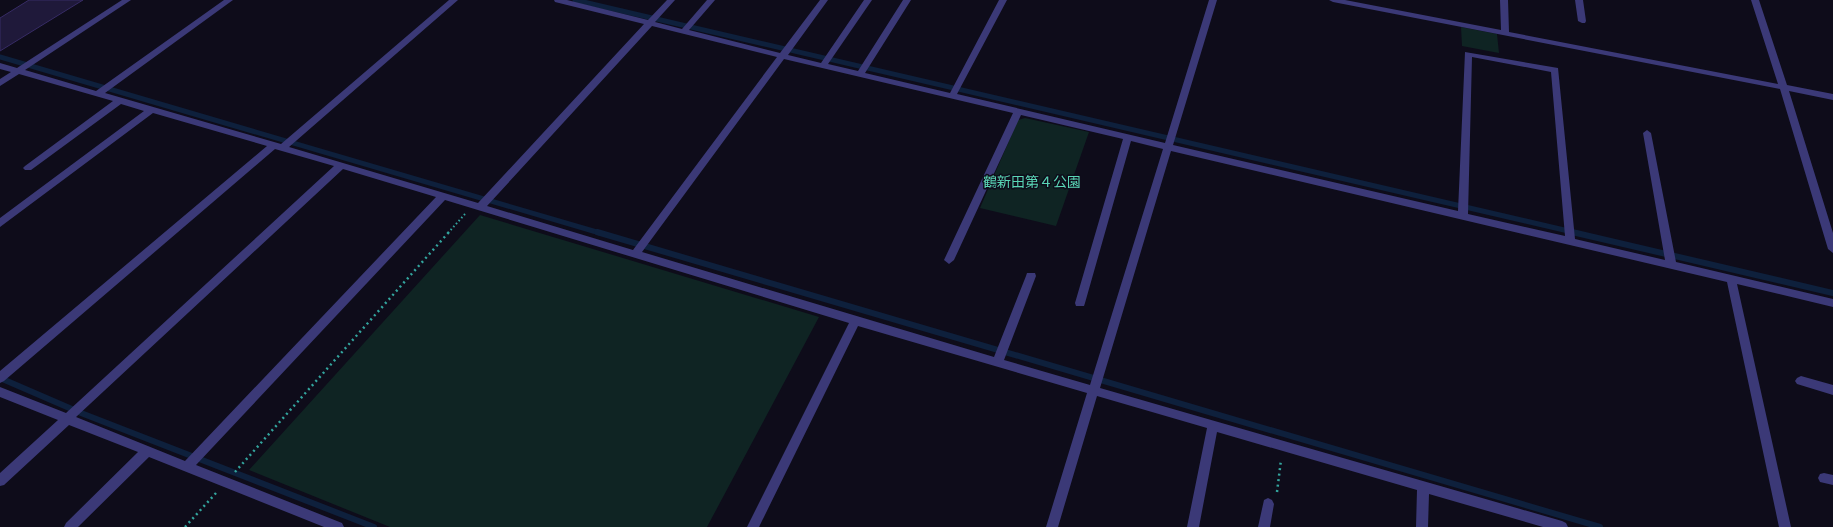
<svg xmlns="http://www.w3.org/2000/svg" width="1833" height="527" font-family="Arial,'Noto Sans JP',sans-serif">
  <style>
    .green { fill: #0f2423 }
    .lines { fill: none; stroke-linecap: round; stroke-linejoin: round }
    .stream-far1 { stroke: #0e203c; stroke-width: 5 }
    .stream { stroke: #0e203c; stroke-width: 6 }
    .building { fill: #1f193a; stroke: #372c65 }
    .path-far1 { stroke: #33a59e; stroke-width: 2; stroke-dasharray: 1.5 2.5; stroke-linecap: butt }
    .path { stroke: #33a59e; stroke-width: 2.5; stroke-dasharray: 2 3.5; stroke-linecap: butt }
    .minor { fill: #3b3977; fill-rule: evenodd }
    .labels { text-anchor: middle; stroke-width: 3; stroke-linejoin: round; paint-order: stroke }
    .park-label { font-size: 14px; fill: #5ad6b6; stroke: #0e0c1a }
  </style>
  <rect width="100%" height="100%" fill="#0e0c1a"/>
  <path class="green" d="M1461,27L1497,34L1499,53L1462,46Z
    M1025,118L1089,132L1056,226L980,208L1018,120Z
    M480,215L819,317L707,527H390L249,470Z"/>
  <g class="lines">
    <path class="stream-far1" d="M575,0L1577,233
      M0,57L600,233"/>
    <path class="stream" d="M597,232L1600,527
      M1572,232L1833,293
      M0,378L81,413L374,527"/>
  </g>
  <path class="building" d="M29,0H83L0,51V18Z"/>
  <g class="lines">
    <path class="path-far1" d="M448,233L465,214"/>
    <path class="path" d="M235,472L449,232
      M1277,492L1281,460
      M185,527L216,493"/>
    <path class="minor" d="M122,0H131L25,70L96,91L224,0H233L105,93L281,144L449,0H458L289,147L478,203L644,24L555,2L554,0H567L648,20L667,0H675L655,22L682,29L707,0H715L689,30L780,53L820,0H828L788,55L821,63L864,0H872L828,64L858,71L903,0H911L865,73L950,93L999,0H1007L957,94L1165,143L1209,0H1217L1173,145L1458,211L1465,52L1558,68L1575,239L1665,260L1643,133L1647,130L1651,133L1676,262L1833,299V307L1737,284L1791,527H1779L1727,282L1171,151L1100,388L1562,521L1566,523L1568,527H1543L1429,494L1428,527H1416L1417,490L1217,432L1199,527H1187L1207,428L1097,396L1058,527H1046L1087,393L858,326L759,527H747L849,323L445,200L196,465L342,523L344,527H324L149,457L78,527H64L66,523L138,452L69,425L4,485L0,486V473L58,420L0,397V387L66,413L334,166L275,149L4,381L0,383V371L267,146L153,113L0,227V218L144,111L121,104L31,170H25L23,168L25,166L113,101L19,74L0,86V79L11,72L0,69V63L17,68ZM652,26L777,57L633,250L487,206ZM1472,57L1551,72L1565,236L1468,214ZM784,59L1013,113L944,260L949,264L954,260L1021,115L1123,139L1075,303L1076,306H1084L1085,303L1131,141L1163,149L1090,385L1004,360L1036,276L1035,273H1027L1026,276L994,357L642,252ZM343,169L436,197L185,461L76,417Z
      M1329,0H1345L1501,30L1500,0H1508L1509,32L1778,84L1751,0H1759L1787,85L1833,94V100L1789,91L1833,233V253L1828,249L1780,89L1333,2Z
      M1575,0H1583L1586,21L1585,23H1582L1578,21Z
      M1801,376L1833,385V395L1797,384L1795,381L1797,378Z
      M1824,473L1833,475V485L1820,482L1818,478L1820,474Z
      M1268,498L1272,500L1274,504L1270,527H1258L1264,500Z"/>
  </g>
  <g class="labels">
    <g class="park-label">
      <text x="1032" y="187">鶴新田第４公園</text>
    </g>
  </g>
</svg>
